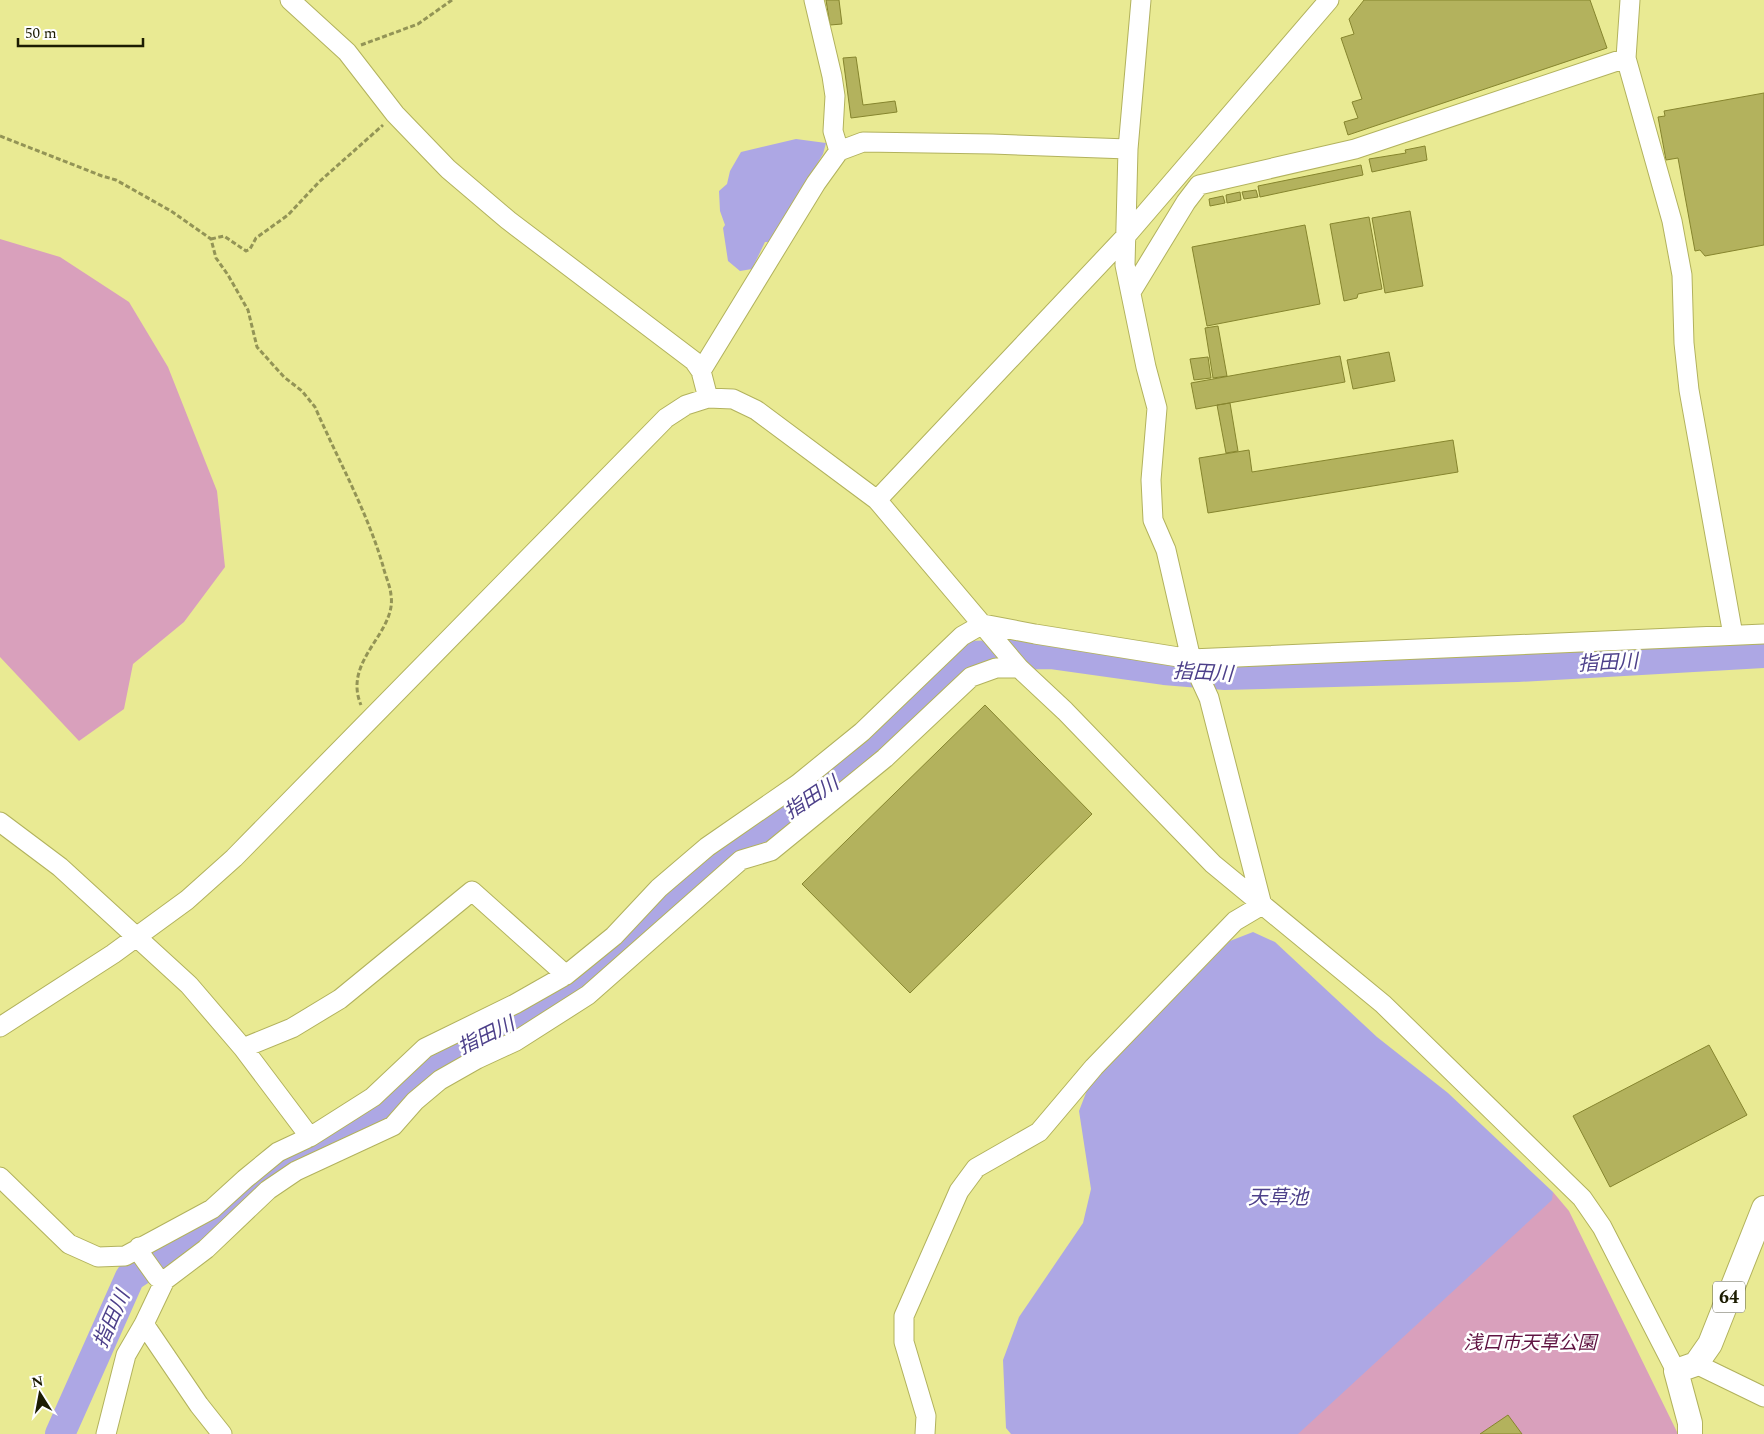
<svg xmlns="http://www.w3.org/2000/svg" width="1764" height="1434" font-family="Spectral,'Noto Sans JP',serif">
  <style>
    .green { fill: #d9a0bc }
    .water { fill: #ada7e4 }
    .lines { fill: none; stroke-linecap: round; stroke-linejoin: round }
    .river { stroke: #ada7e4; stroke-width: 30 }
    .building { fill: #b3b25d; stroke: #86852e }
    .minor-casing { stroke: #b2b25d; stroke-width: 21 }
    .major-casing { stroke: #b2b25d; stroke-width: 26 }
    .path { stroke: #939456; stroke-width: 3; stroke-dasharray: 5 2.5; stroke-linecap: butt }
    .minor { stroke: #fff; stroke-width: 19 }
    .major { stroke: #fff; stroke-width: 24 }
    .labels { text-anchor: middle; stroke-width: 5; stroke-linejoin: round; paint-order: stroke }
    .shield { fill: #fff; stroke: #60604e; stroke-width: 1 }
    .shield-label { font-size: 18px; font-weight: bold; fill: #1c1c02 }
    .park-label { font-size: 19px; font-style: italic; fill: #601442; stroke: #fff }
    .water-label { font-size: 20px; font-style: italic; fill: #4d408a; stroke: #fff }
  </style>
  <rect width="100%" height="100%" fill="#e9ea93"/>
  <path class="green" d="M0,239L60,257L129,302L168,367L217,491L225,567L184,622L133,664L124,709L79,741L0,657Z
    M1553,1192L1569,1211L1678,1434H1295Z"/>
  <path class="water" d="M796,139L826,143L823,154L770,242H765L752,269L740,271L728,261L723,228L725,225L720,211L719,191L727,184L730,171L741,152Z
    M1253,932L1275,942L1377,1037L1448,1093L1553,1192L1552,1200L1298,1434H1011L1006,1428L1003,1360L1019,1317L1083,1223L1091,1189L1079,1111L1089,1085L1230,941Z"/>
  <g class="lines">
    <path class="river" d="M60,1434L130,1277L214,1222L281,1162L383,1111L433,1060L564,998L630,943L722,856L851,771L965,656L1050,654L1164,670L1225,675L1517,667L1764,653"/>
  </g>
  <path class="building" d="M826,0H839L842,24L830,25Z
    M1364,0H1590L1607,48L1348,135L1344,122L1358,118L1352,102L1362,99L1341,38L1354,34L1349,19Z
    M856,57L863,105L895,101L897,112L851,118L843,58Z
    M1764,93V245L1705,256L1700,250L1695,251L1678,158L1666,160L1658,117L1665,116L1664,111Z
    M1425,146L1427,160L1372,172L1369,159L1406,153L1405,150Z
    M1361,165L1363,175L1260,197L1258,186Z
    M1256,190L1258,197L1244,199L1242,192Z
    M1240,192L1241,200L1227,203L1226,195Z
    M1223,196L1225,203L1210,206L1209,199Z
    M1410,211L1423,286L1385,293L1372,218Z
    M1369,217L1382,289L1358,294L1357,298L1344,301L1330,224Z
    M1305,225L1320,304L1207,326L1192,247Z
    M1218,326L1227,376L1213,378L1205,328Z
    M1389,352L1395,381L1353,389L1347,360Z
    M1340,356L1345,382L1196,409L1191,383Z
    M1208,357L1211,378L1194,380L1190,359Z
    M1230,403L1238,451L1226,453L1217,405Z
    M1453,440L1458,472L1208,513L1199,458L1249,450L1252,472Z
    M985,705L1092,814L910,993L802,884Z
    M1709,1045L1747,1115L1610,1187L1573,1116Z
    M1508,1415L1522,1434H1480Z"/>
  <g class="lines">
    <defs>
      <path id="minor" d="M290,0L347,52L395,114L448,169L508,220L694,361L701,371L708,398
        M814,0L832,76L835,96L833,131L839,151
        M1630,0L1626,58L1672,221L1682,275L1684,343L1689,390L1733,635
        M1131,292L1186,202L1199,185L1355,149L1626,58
        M701,371L816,183L839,151L863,142L992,144L1128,149
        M877,500L1126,236L1329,0
        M0,822L60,867L189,985L243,1048L310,1137
        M0,1027L113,954L187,900L234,858L666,418L686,405L708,398L733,399L756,410L877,500L1019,668L1065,711L1213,864L1383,1004L1582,1198L1602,1227L1676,1371
        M243,1048L292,1028L340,999L472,891L566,975
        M0,1177L69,1244L98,1257L125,1256L212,1209L245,1179L278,1152L310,1137L373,1097L425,1048L515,1004L566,975L614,936L659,888L707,847L798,784L862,732L962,636L983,624L1035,634L1191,659L1764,634
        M139,1247L142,1256L157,1277L165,1280
        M144,1324L199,1405L222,1434
        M1696,1364L1764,1397
        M106,1434L126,1355L144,1324L165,1280L206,1249L268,1190L296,1171L393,1126L415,1101L440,1080L477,1059L516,1041L588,995L741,860L771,851L885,758L971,677L996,668H1019
        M925,1434L926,1416L904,1342V1316L959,1191L976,1168L1039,1132L1094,1067L1235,921L1262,905L1209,698L1191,659L1166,550L1153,520L1151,480L1157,408L1146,367L1125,265L1128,149L1141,0"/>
      <path id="major" d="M1690,1434V1423L1676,1371L1696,1364L1710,1344L1764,1208"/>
    </defs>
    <use href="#minor" class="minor-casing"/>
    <use href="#major" class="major-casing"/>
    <path class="path" d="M361,45L418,24L452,0
      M0,136L102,176L116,180L171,211L211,239L216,258L228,275L248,310L257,347L284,377L302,391L315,407C338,460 367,511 383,566C385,575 390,585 391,595C397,633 342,660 361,705
      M211,239L224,236L246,251L250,249L256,238L288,215L319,182L383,125"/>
    <use href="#minor" class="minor"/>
    <use href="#major" class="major"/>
  </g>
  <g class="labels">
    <rect class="shield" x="1713" y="1281.5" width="32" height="31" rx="4"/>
    <g class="shield-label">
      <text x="1729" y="1303">64</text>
    </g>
    <g class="park-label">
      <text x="1530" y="1349">浅口市天草公園</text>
    </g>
    <g class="water-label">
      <text transform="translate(1608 662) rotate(-3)" y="7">指田川</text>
      <text transform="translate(1203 672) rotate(3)" y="7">指田川</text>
      <text transform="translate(811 797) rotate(-33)" y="7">指田川</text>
      <text transform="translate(486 1035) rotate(-26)" y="7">指田川</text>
      <text x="1278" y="1204">天草池</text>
      <text transform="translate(111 1319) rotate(-66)" y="7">指田川</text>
    </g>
  </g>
  <g transform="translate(40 1394) rotate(349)" stroke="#ffffff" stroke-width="4" paint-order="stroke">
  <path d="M0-4L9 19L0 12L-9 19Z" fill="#1c1c02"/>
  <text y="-8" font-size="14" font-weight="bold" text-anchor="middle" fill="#1c1c02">N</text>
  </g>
  <path d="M18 38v8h125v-8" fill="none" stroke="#1c1c02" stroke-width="2.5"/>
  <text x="25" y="38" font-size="15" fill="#1c1c02" stroke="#ffffff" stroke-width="4" paint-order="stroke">50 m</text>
</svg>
